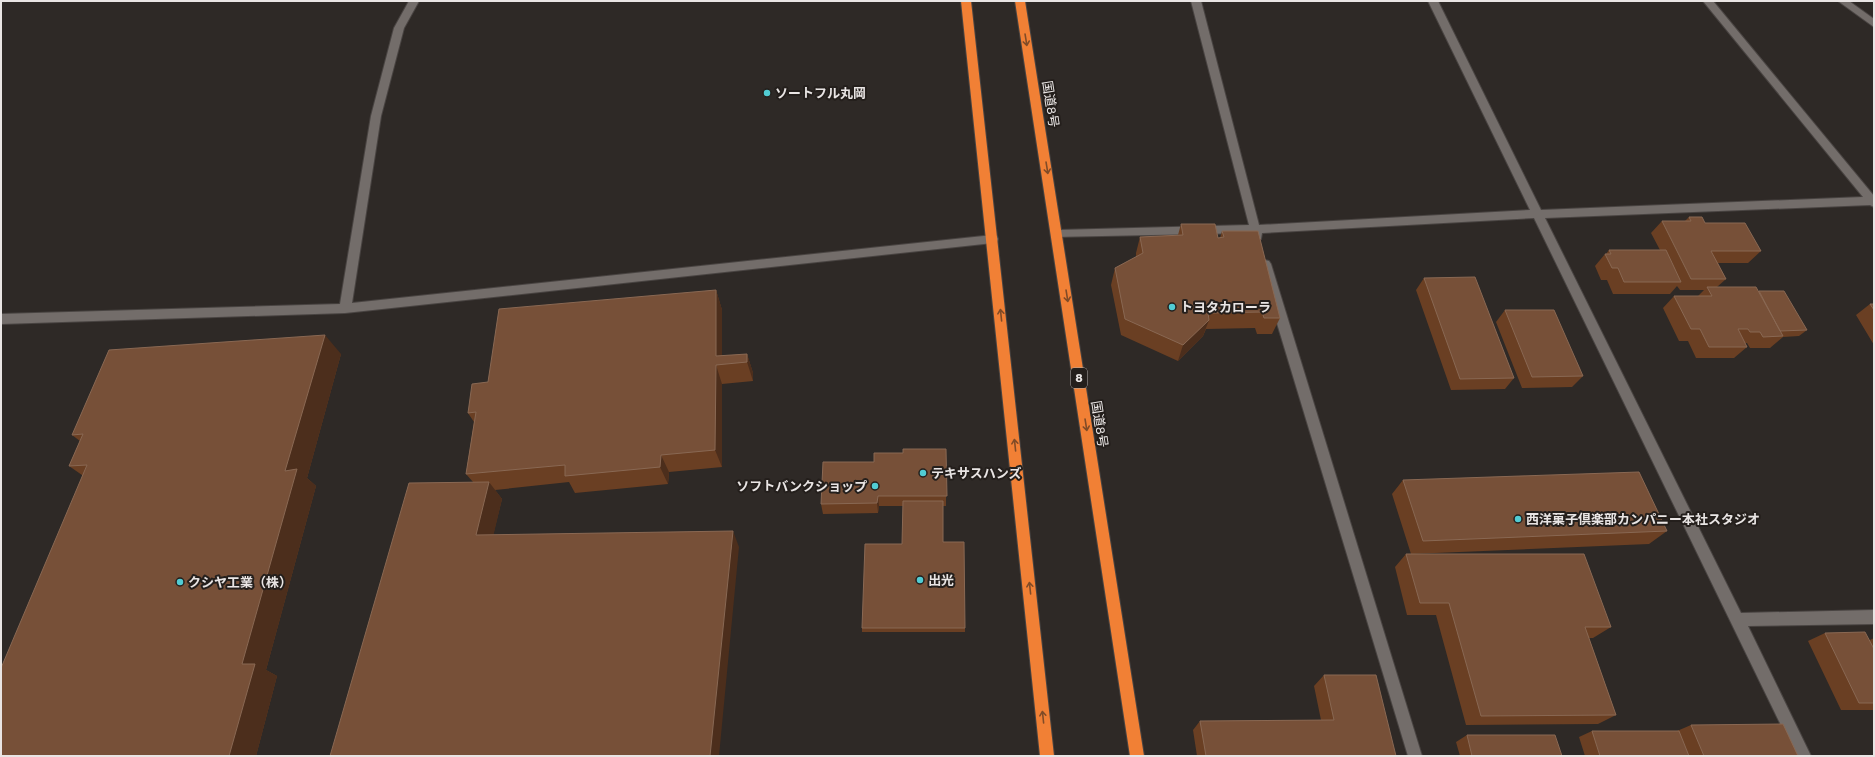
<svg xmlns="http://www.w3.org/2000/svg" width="1875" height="757" font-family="'Work Sans','Noto Sans JP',sans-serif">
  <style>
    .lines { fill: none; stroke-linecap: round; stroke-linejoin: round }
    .street-casing { stroke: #494442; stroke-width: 2 }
    .highway-casing { stroke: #494442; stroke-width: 2 }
    .street { fill: #736d6a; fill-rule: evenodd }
    .highway { fill: #f18035; fill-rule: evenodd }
    .wall { fill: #6a3f23 }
    .shaded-wall { fill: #4c2e1c }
    .building { fill: #775038; stroke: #896853 }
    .oneway { stroke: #804b27 }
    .poi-dot { fill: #51ccd3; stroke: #241f1c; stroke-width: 1.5 }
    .labels { text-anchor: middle; stroke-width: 4; stroke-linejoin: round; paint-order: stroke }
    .shield { fill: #241f1c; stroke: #aeaaa8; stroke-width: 1 }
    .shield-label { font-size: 12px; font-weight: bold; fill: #e9e5e4 }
    .poi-label { font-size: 13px; font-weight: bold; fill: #e9e5e4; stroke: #241f1c; text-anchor: start }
    .street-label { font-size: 13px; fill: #e9e5e4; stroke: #241f1c }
  </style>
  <rect width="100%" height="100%" fill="#2e2926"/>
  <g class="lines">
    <defs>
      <path id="street" d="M409,1H419L404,28L381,116L352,303L993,235L997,236L998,239L997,242L993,243L345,313L1,324V314L340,304L371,116L394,28Z
        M1191,1H1201L1259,225L1530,210L1428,1H1438L1541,210L1863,197L1703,1H1713L1874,196V207L1870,205L1545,218L1741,613L1874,610V624L1748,626L1811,756H1796L1534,218L1262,233L1261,239H1253L1251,233L1053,237L1052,234L1053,231L1057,230L1249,225Z
        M1838,1H1849L1874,19V27Z
        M1265,260L1269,261L1271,264L1422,756H1408L1259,264L1261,261Z"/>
      <path id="highway" d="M961,1H971L1054,756H1040Z
        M1015,1H1025L1144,756H1130Z"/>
    </defs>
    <use href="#street" class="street-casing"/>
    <use href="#highway" class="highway-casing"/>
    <use href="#street" class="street"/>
    <use href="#highway" class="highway"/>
  </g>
  <path class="wall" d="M1689,217L1705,223L1761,251L1748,263H1718L1726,279L1717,287L1759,291L1807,330L1799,336L1783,337L1770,348H1750L1747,343H1745L1747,347L1734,358H1696L1688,341H1679L1663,308L1674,296H1698L1704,290H1680L1677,286L1670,294H1613L1607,280H1601L1595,266L1605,254H1606L1609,250H1660L1651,233L1662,221H1685Z
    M1181,224L1218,238H1220L1222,231L1280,318L1272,334H1257L1255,328L1206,329L1203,336L1178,361L1121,335L1111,285L1115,268L1136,257V253L1140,237L1178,235Z
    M1424,278L1514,378L1505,389L1451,390L1416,290Z
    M716,290L722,310V356L747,354L753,373V381L722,384V467L669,472L668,484L575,493L569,482L495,490L502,499L493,535L739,547L330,756L473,482L466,474L474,422L468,413L488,382Z
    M1870,304H1874V345L1856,315Z
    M1505,310L1583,376L1572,387L1522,388L1496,322Z
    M341,354L307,478L316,486L266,670L277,676L256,756L82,475L69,466L80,441L72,435Z
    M946,449V506H943V542L965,628V632H862V628L902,544L903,506H879L878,513L823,514L821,504L874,462L903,453Z
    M1403,480L1667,531L1649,544L1411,554L1392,494Z
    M1406,554L1611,627L1593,638H1589L1616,715L1598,724L1466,725L1436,615H1407L1395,567Z
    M1825,633L1870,640L1874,638V710H1841L1808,641Z
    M1324,675L1396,756H1197L1193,730L1200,721L1321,720L1314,686Z
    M1691,725L1798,756H1585L1579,737L1592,731H1677Z
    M1467,735L1562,756H1460L1456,742Z"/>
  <path class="shaded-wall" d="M716,290L722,310V365L716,356Z
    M1209,320L1203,336L1178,361L1183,345Z
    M325,335L341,354L307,478L316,486L266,670L277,676L256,756H229L242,664L285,471Z
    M747,354L753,373V381L747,362Z
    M716,365L722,384V467L715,450Z
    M661,455L669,472L668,484L660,467Z
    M489,482L502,499L490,550L476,535Z
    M878,496L879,506L878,513L877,503Z
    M733,531L739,547L719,756H710Z"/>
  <path class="building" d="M1689,217H1702L1705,223H1745L1761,251H1711L1726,279H1691L1662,221H1691Z
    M1181,224H1215L1218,238L1224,237L1222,231H1258L1280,318H1264L1262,312L1208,313L1209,320L1183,345L1125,319L1115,268L1143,253L1140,237L1183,235Z
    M1609,250H1666L1681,282H1624L1618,268H1612L1605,254H1611Z
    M1475,277L1514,378L1460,379L1424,278Z
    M1707,287H1756L1783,336L1763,337L1760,332H1750L1748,329H1738L1747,347H1709L1700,329H1691L1674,296H1712Z
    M716,290V356L747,354V362L716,365L715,450L661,455L660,467L565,476V465L466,474L476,412L468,413L472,384L488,382L499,309Z
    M1759,291H1784L1807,330L1780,331Z
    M1870,304H1874V310Z
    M1505,310H1554L1583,376L1532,377Z
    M325,335L285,471L297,469L242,664H255L229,756H1V668L87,465L69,466L83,434L72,435L109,350Z
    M903,449H946L947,496H878L877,503L821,504L823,462H874V453H903Z
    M1639,472L1667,531L1423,541L1403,480Z
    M489,482L476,535L733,531L710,756H330L409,483Z
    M903,501H943V542H964L965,628H862L865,544H902Z
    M1406,554H1584L1611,627H1585L1616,715L1481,716L1449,603H1420Z
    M1865,632L1874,649V703H1859L1825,633Z
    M1324,675H1376L1396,756H1206L1200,721L1334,720Z
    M1783,724L1798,756H1704L1691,725Z
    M1592,731H1679L1689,756H1600Z
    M1467,735H1555L1562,756H1472Z"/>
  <defs><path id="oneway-shaft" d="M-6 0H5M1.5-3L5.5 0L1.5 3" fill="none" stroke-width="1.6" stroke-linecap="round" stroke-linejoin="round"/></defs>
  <g class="oneway">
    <use href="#oneway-shaft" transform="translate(1026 40) rotate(81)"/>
    <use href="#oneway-shaft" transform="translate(1047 168) rotate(81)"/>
    <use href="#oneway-shaft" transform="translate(1067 296) rotate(81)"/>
    <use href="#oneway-shaft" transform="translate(1001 315) rotate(-96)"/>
    <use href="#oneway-shaft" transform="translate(1086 425) rotate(81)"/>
    <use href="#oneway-shaft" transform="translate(1015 445) rotate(-96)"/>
    <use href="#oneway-shaft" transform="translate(1030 588) rotate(-96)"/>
    <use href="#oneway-shaft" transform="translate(1043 717) rotate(-96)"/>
  </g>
  <g class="poi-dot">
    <circle cx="767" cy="93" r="4"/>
    <circle cx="1172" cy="307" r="4"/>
    <circle cx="923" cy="473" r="4"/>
    <circle cx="875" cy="486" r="4"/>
    <circle cx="1518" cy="519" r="4"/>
    <circle cx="920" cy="580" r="4"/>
    <circle cx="180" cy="582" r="4"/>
  </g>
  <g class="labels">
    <rect class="shield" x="1071" y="368" width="16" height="20" rx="3"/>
    <g class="shield-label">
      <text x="1079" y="382">8</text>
    </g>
    <g class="poi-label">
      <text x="775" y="98">ソートフル丸岡</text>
      <text x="1180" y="312">トヨタカローラ</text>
      <text x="931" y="478">テキサスハンズ</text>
      <text x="867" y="491" text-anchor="end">ソフトバンクショップ</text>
      <text x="1526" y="524">西洋菓子倶楽部カンパニー本社スタジオ</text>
      <text x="928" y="585">出光</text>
      <text x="188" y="587">クシヤ工業（株）</text>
    </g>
    <g class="street-label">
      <text transform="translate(1051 104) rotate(81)" y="5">国道8号</text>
      <text transform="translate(1100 424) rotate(81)" y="5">国道8号</text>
    </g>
  </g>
  <rect width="1875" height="757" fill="none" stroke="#e9e5e4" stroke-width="4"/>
</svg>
